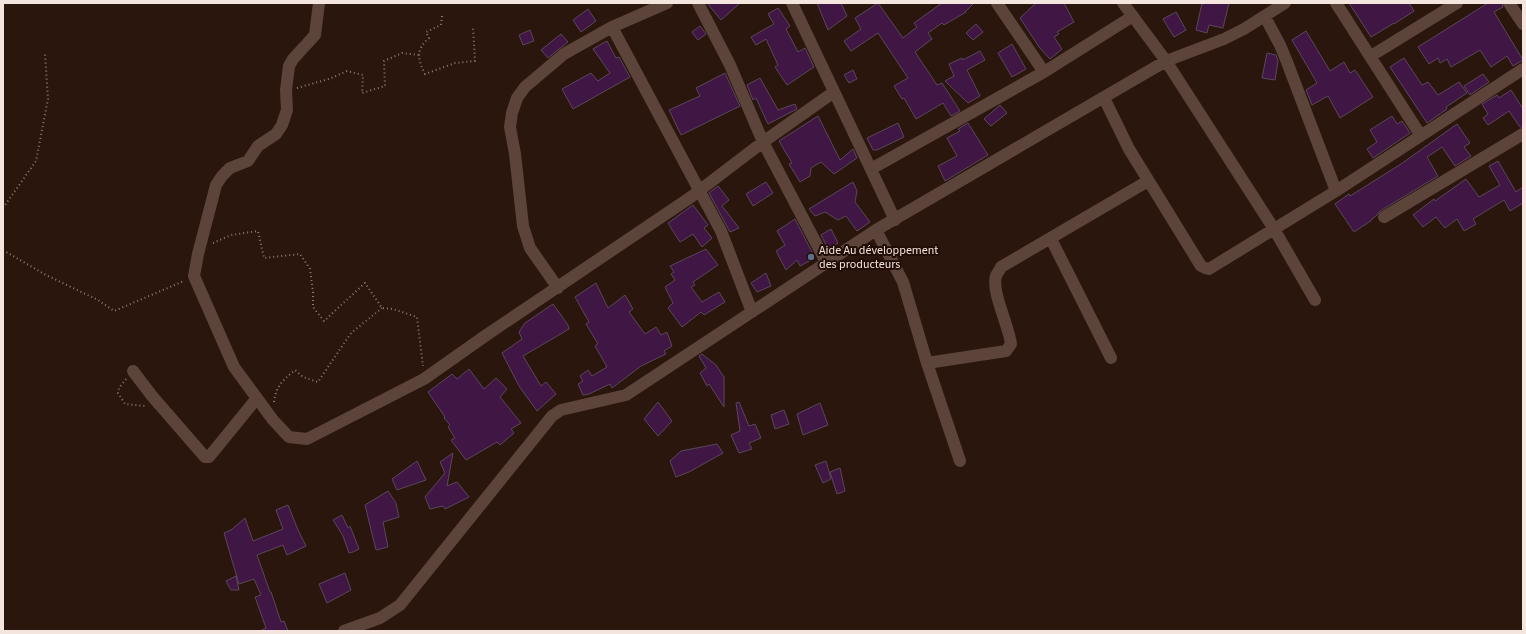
<svg xmlns="http://www.w3.org/2000/svg" width="1526" height="634" font-family="'Source Sans 3',sans-serif">
  <style>
    .building { fill: #401744; stroke: #59475a }
    .lines { fill: none; stroke-linecap: round; stroke-linejoin: round }
    .path { stroke: #8d7b73; stroke-width: 2; stroke-dasharray: 1 3; stroke-linecap: butt }
    .street { stroke: #5d443a; stroke-width: 12 }
    .service-dot { fill: #5c6f8a; stroke: #210d05; stroke-width: 1.5 }
    .labels { text-anchor: middle; stroke-width: 4; stroke-linejoin: round; paint-order: stroke }
    .poi-label { font-size: 12px; fill: #f5e5df; stroke: #210d05; text-anchor: start }
  </style>
  <rect width="100%" height="100%" fill="#2b160d"/>
  <path class="building" d="M707,3H740L721,20Z
    M817,3H841L847,16L828,30Z
    M878,3L903,38L917,27L914,23L942,3H974L965,12H966L944,25L942,23L928,33L932,39L915,52L937,85L942,83L960,111L951,116L943,103L916,119L904,98L902,99L894,86L908,78L878,33L851,51L844,41L861,29L855,18Z
    M1036,3H1064L1074,22L1057,32L1059,34L1054,37L1062,49L1050,59L1039,47L1020,18Z
    M1202,3H1229L1223,28L1209,25L1207,33L1196,30Z
    M1349,3H1409L1414,11L1394,24V23L1371,37Z
    M1488,3H1502L1503,7L1494,12L1523,60L1513,66L1507,56L1491,67L1480,50L1451,67L1447,59L1440,63L1438,58L1429,64L1418,47Z
    M778,8L790,26L786,29L798,52L805,48L814,67L787,85L775,67L778,65L766,39L756,45L751,37L774,24L768,14Z
    M588,9L596,21L581,32L573,20Z
    M1176,12L1186,30L1174,37L1163,19Z
    M976,24L983,32L973,40L966,33Z
    M700,26L706,34L698,40L692,32Z
    M530,30L534,41L523,45L519,35Z
    M1306,31L1330,71L1344,62L1350,73L1355,70L1373,97L1340,118L1328,96L1312,105L1306,90L1317,83L1292,40Z
    M561,34L568,42L548,58L541,50Z
    M607,41L616,58L619,57L630,77L573,109L562,89L591,73L598,81L610,73L593,49Z
    M1012,44L1026,69L1012,77L998,53Z
    M980,51L985,60L967,70L980,96L968,103L945,81L954,76L949,64L962,58L963,60Z
    M1267,53L1276,55L1278,61L1275,80L1262,78Z
    M1404,58L1422,85L1428,82L1438,95L1459,82L1467,93L1446,107L1447,109L1427,123L1390,67Z
    M853,70L857,79L849,83L844,75Z
    M725,73L740,106L681,135L669,110L700,96L696,88Z
    M1483,74L1489,82L1470,95L1464,86Z
    M760,78L778,110L795,104L797,109L768,124L756,98L753,100L747,85Z
    M1511,90L1523,109V127H1520L1509,111L1488,125L1483,118L1488,114L1482,104L1497,95L1499,98Z
    M1000,105L1007,113L991,126L984,119Z
    M818,116L840,160L853,149L857,158L834,174L821,162L811,168L810,176L800,182L789,164L792,163L779,141Z
    M1392,116L1397,124L1402,121L1410,133L1373,158L1367,149L1377,142L1370,130Z
    M898,123L904,137L877,150H873L867,138Z
    M968,123L988,155L945,181L938,166L957,156L947,138L960,131L958,129Z
    M1457,124L1470,143L1464,147L1471,156L1455,166L1442,147L1427,157L1438,176L1380,211L1377,215L1372,219V220L1354,232L1335,204L1349,194L1350,196L1401,164Z
    M1498,161L1516,192L1523,187V203L1510,211L1504,200L1473,219L1476,224L1464,231L1457,219L1445,228L1436,217L1423,227L1413,215L1434,199L1435,201L1466,179L1479,197L1500,185L1489,166Z
    M766,182L773,193L753,206L746,194Z
    M853,182L857,191L855,202L870,222L857,231L846,216L838,220L825,212L815,216L809,209Z
    M718,186L729,200L722,206L739,228L730,232L709,193Z
    M693,205L708,225L704,228L712,238L702,247L693,234L680,242L668,223Z
    M795,219L815,258L800,266L797,260L786,270L776,251L785,245L777,231Z
    M831,229L838,243L828,249L821,235Z
    M706,249L718,265L693,282L695,285L691,287L702,302L719,292L725,302L704,315L701,312L682,327L668,308L673,303L665,287L675,280L671,274L674,272L670,266Z
    M766,273L771,286L757,292L751,283Z
    M596,283L608,308L625,295L633,309L629,312L645,334L656,327L661,335L667,332L672,346L664,351L666,354L641,366L612,388L610,384L589,394L583,395L578,384L583,381L580,376L588,370L592,376L607,367L595,346L598,344L586,324L589,322L575,297Z
    M553,304L568,325L569,329L523,356L541,386L546,382L556,394L537,411L519,386L502,353L522,339L519,332L525,323Z
    M702,354L716,365L724,377V407L709,384L707,386L700,373L706,368L699,356Z
    M469,369L484,389L496,378L507,389L500,397L521,423L511,429L514,433L500,445L497,442L466,460L451,440L455,438L448,427L450,425L444,418L445,417L428,392L452,374L457,379Z
    M658,402L672,421L658,436L644,419Z
    M739,402L749,426L755,424L761,438L749,443L752,449L739,453L731,435L740,431L736,403Z
    M820,403L828,425L803,435L797,414Z
    M784,410L789,424L775,429L771,415Z
    M717,444L723,453L689,472L676,477L670,461L681,451Z
    M453,453L447,486L457,482L469,497L445,509L443,506L430,509L425,497L445,473L440,462Z
    M417,461L426,480L397,490L392,479Z
    M826,461L831,479L823,483L815,465Z
    M840,468L845,491L837,494L830,472Z
    M388,491L396,503L399,517L383,522L388,547L376,550L365,505Z
    M288,505L298,530L306,546L287,555L283,545L257,555L270,592H271L281,622L284,621L288,631H260L266,628L255,597L261,595L254,579L239,584L224,533L231,530L245,518L253,541L283,529L276,510Z
    M342,515L348,528L350,526L359,549L353,552L349,553L343,536L333,520Z
    M345,573L351,590L327,603L319,584Z
    M236,576L239,590H231L226,581Z"/>
  <g class="lines">
    <path class="path" d="M442,16L441,25L426,32L429,38C415,50 418,60 425,74L455,63L475,61L473,27
      M297,88L329,79L347,71L363,75L362,93L385,86L384,61L402,53L419,55
      M3,208L36,161L48,99L45,53
      M213,243L231,235L258,231L264,258L300,254L310,269L313,292V307L324,321L365,283L382,308L393,309L417,317L423,366
      M3,250L44,274L98,300L114,311L184,281
      M126,379L119,388L118,393L125,404L145,406
      M274,402C276,386 283,380 295,370L303,377L318,382L351,333L382,308"/>
    <path class="street" d="M319,3L315,35L293,59L289,66L286,90L287,110L282,125L276,134L258,146L248,161L230,168L222,176L216,185L198,254L194,276L234,367L273,420L289,437L307,439L424,379L485,336L691,197L763,142L834,92
      M698,3L730,65L763,142L826,262
      M792,3L895,220
      M997,3L1044,72
      M1123,3L1166,61L1274,229L1315,300
      M1336,3L1421,136
      M1509,3L1523,24
      M1265,17L1280,45L1287,62L1336,191
      M612,27L721,231L752,312
      M1371,56L1457,3
      M1104,98L1129,149L1201,266L1205,268L1209,269L1336,191L1523,69
      M871,169L1044,72L1133,16
      M1384,217L1523,134
      M876,230L903,282L927,363L960,461
      M1051,239L1111,358
      M558,288L530,248L523,226L515,154L510,127L512,113L517,98L525,87L564,54L612,27L667,3
      M927,363L1006,351L1011,344C1009,326 991,291 996,276C997,273 1000,270 1001,267L1148,181
      M133,371L152,396L205,457H209L257,398
      M344,631L380,618L400,605L552,416L561,410L626,395L876,230L1166,61L1224,39L1244,29L1285,3"/>
  </g>
  <circle class="service-dot" cx="811" cy="257" r="4"/>
  <g class="labels">
    <g class="poi-label">
      <text x="819" y="254">Aide Au développement<tspan x="819" dy="14">des producteurs</tspan></text>
    </g>
  </g>
  <rect width="1526" height="634" fill="none" stroke="#f5e5df" stroke-width="8"/>
</svg>
